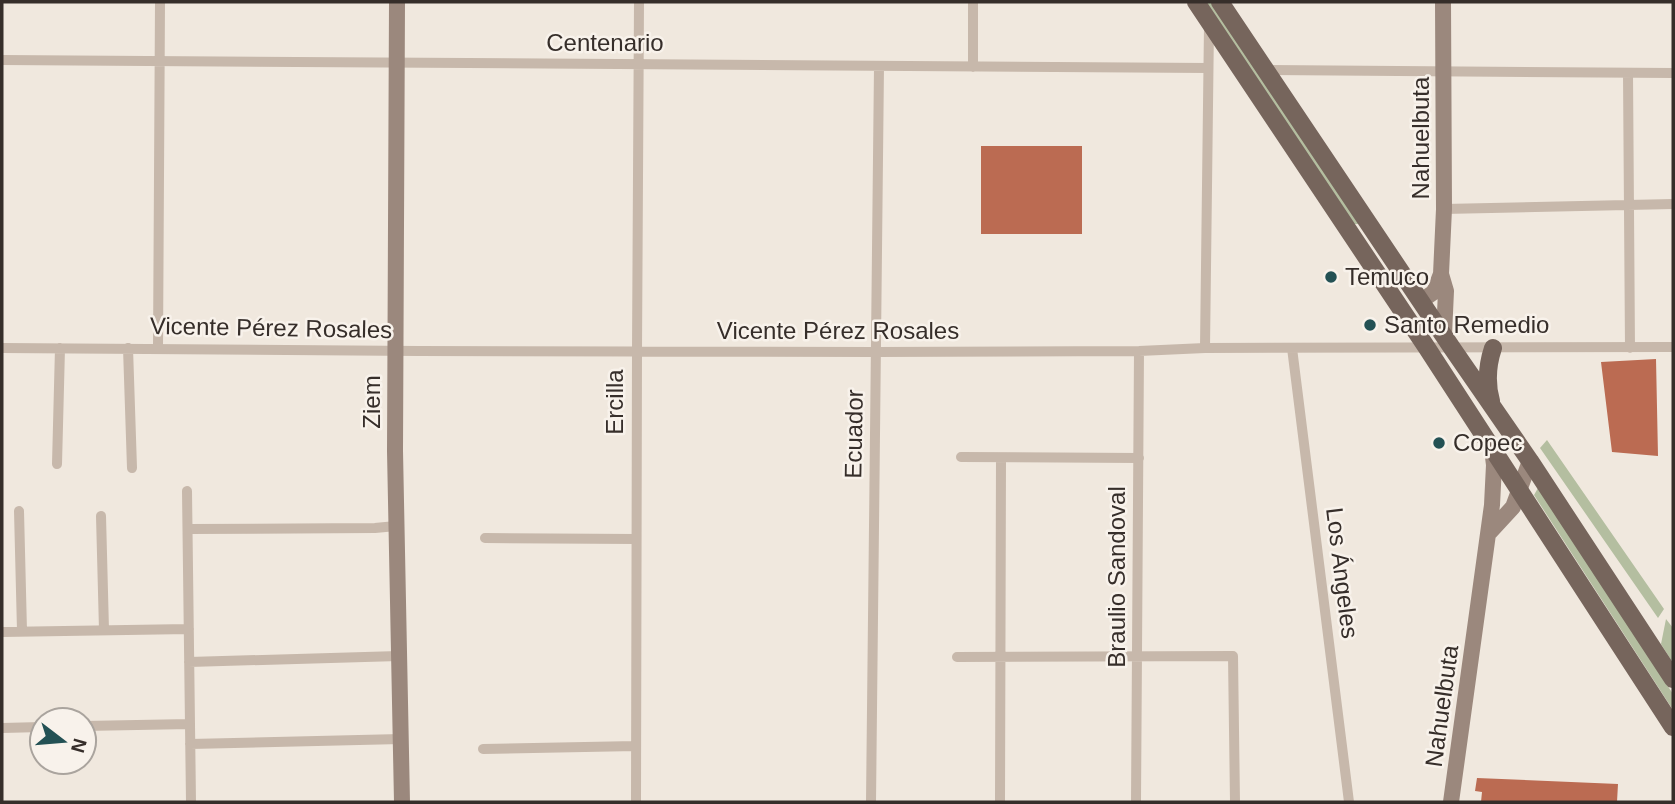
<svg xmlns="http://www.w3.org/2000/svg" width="1675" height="804" font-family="Helvetica,sans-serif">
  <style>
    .green { fill: #b4bea0 }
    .building { fill: #bb6b52 }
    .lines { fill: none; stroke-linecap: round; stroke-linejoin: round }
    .street { stroke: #c7b8ab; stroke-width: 10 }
    .secondary { stroke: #9b887d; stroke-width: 16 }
    .primary { stroke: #76655c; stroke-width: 18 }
    .poi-dot { fill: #235154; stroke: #f8f2eb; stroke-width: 2.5 }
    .labels { text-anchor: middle; stroke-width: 5; stroke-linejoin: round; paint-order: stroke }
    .street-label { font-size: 24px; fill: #362e2a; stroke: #f8f2eb }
    .poi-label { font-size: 24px; fill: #362e2a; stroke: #f8f2eb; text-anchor: start }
  </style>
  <rect width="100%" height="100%" fill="#f0e8de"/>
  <path class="green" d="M1205,2H1212L1359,224H1352Z
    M1547,440L1664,609L1658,618L1540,448Z
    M1538,488L1673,694V710L1534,495Z
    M1666,619L1673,628V663L1661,644Z"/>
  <path class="building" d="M981,146H1082V234H981Z
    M1656,359L1658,456L1612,452L1601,362Z
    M1477,778L1618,784L1617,802H1481L1482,792L1475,791Z"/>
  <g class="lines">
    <path class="street" d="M973,2V67
      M2,60L1208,68
      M1266,70L1673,73
      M1628,74L1630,348
      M1444,209L1673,204
      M2,348L418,351L876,352L1139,351L1205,348L1673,347
      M128,348L132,468
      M158,348L160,2
      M1205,348L1209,25
      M1292,348L1349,802
      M961,457L1139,458
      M57,464L60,348
      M187,491L191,802
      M19,511L22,631
      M101,516L104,630
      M188,529L375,528L396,526
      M485,538L636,539
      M2,632L189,629
      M957,657L1233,656L1235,802
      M189,662L399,656
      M84,726L190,724
      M2,728L42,727
      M190,744L401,739
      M483,749L636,746
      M636,802L637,351L639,2
      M871,802L879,66
      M1000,802L1001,458
      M1136,802L1139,351"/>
    <path class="secondary" d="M397,2L395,451L402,802
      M1441,274L1446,291L1444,335
      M1421,301L1434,292L1441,274L1444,209L1443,2
      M1489,533L1513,507L1530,461
      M1451,802L1492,505L1494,465L1492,449"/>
    <path class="primary" d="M1196,2L1427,348L1673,727
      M1220,2L1452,348L1530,461L1673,679
      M1491,401C1486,383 1487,366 1493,348"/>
  </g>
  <g class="poi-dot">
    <circle cx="1331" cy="277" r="7"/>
    <circle cx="1370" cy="325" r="7"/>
    <circle cx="1439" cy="443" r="7"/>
  </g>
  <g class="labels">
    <g class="street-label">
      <text x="605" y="51">Centenario</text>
      <text transform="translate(1421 138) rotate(-90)" y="8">Nahuelbuta</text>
      <text transform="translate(271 328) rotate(1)" y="8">Vicente Pérez Rosales</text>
      <text x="838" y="339">Vicente Pérez Rosales</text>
      <text transform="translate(372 402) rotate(-90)" y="8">Ziem</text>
      <text transform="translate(615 402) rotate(-90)" y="8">Ercilla</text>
      <text transform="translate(854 434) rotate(-89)" y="8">Ecuador</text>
      <text transform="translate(1342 573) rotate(83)" y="8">Los Ángeles</text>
      <text transform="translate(1117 577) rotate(-90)" y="8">Braulio Sandoval</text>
      <text transform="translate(1442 706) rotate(-82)" y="8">Nahuelbuta</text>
    </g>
    <g class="poi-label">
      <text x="1345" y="285">Temuco</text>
      <text x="1384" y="333">Santo Remedio</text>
      <text x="1453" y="451">Copec</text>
    </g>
  </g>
  <rect width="1675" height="804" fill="none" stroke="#362e2a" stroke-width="7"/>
  <g transform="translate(63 741) rotate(106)"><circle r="33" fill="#f8f2eb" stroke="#aaa49e" stroke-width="2"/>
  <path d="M0-5L12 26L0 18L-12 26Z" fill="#235154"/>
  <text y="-10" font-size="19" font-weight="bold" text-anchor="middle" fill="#362e2a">N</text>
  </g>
</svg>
